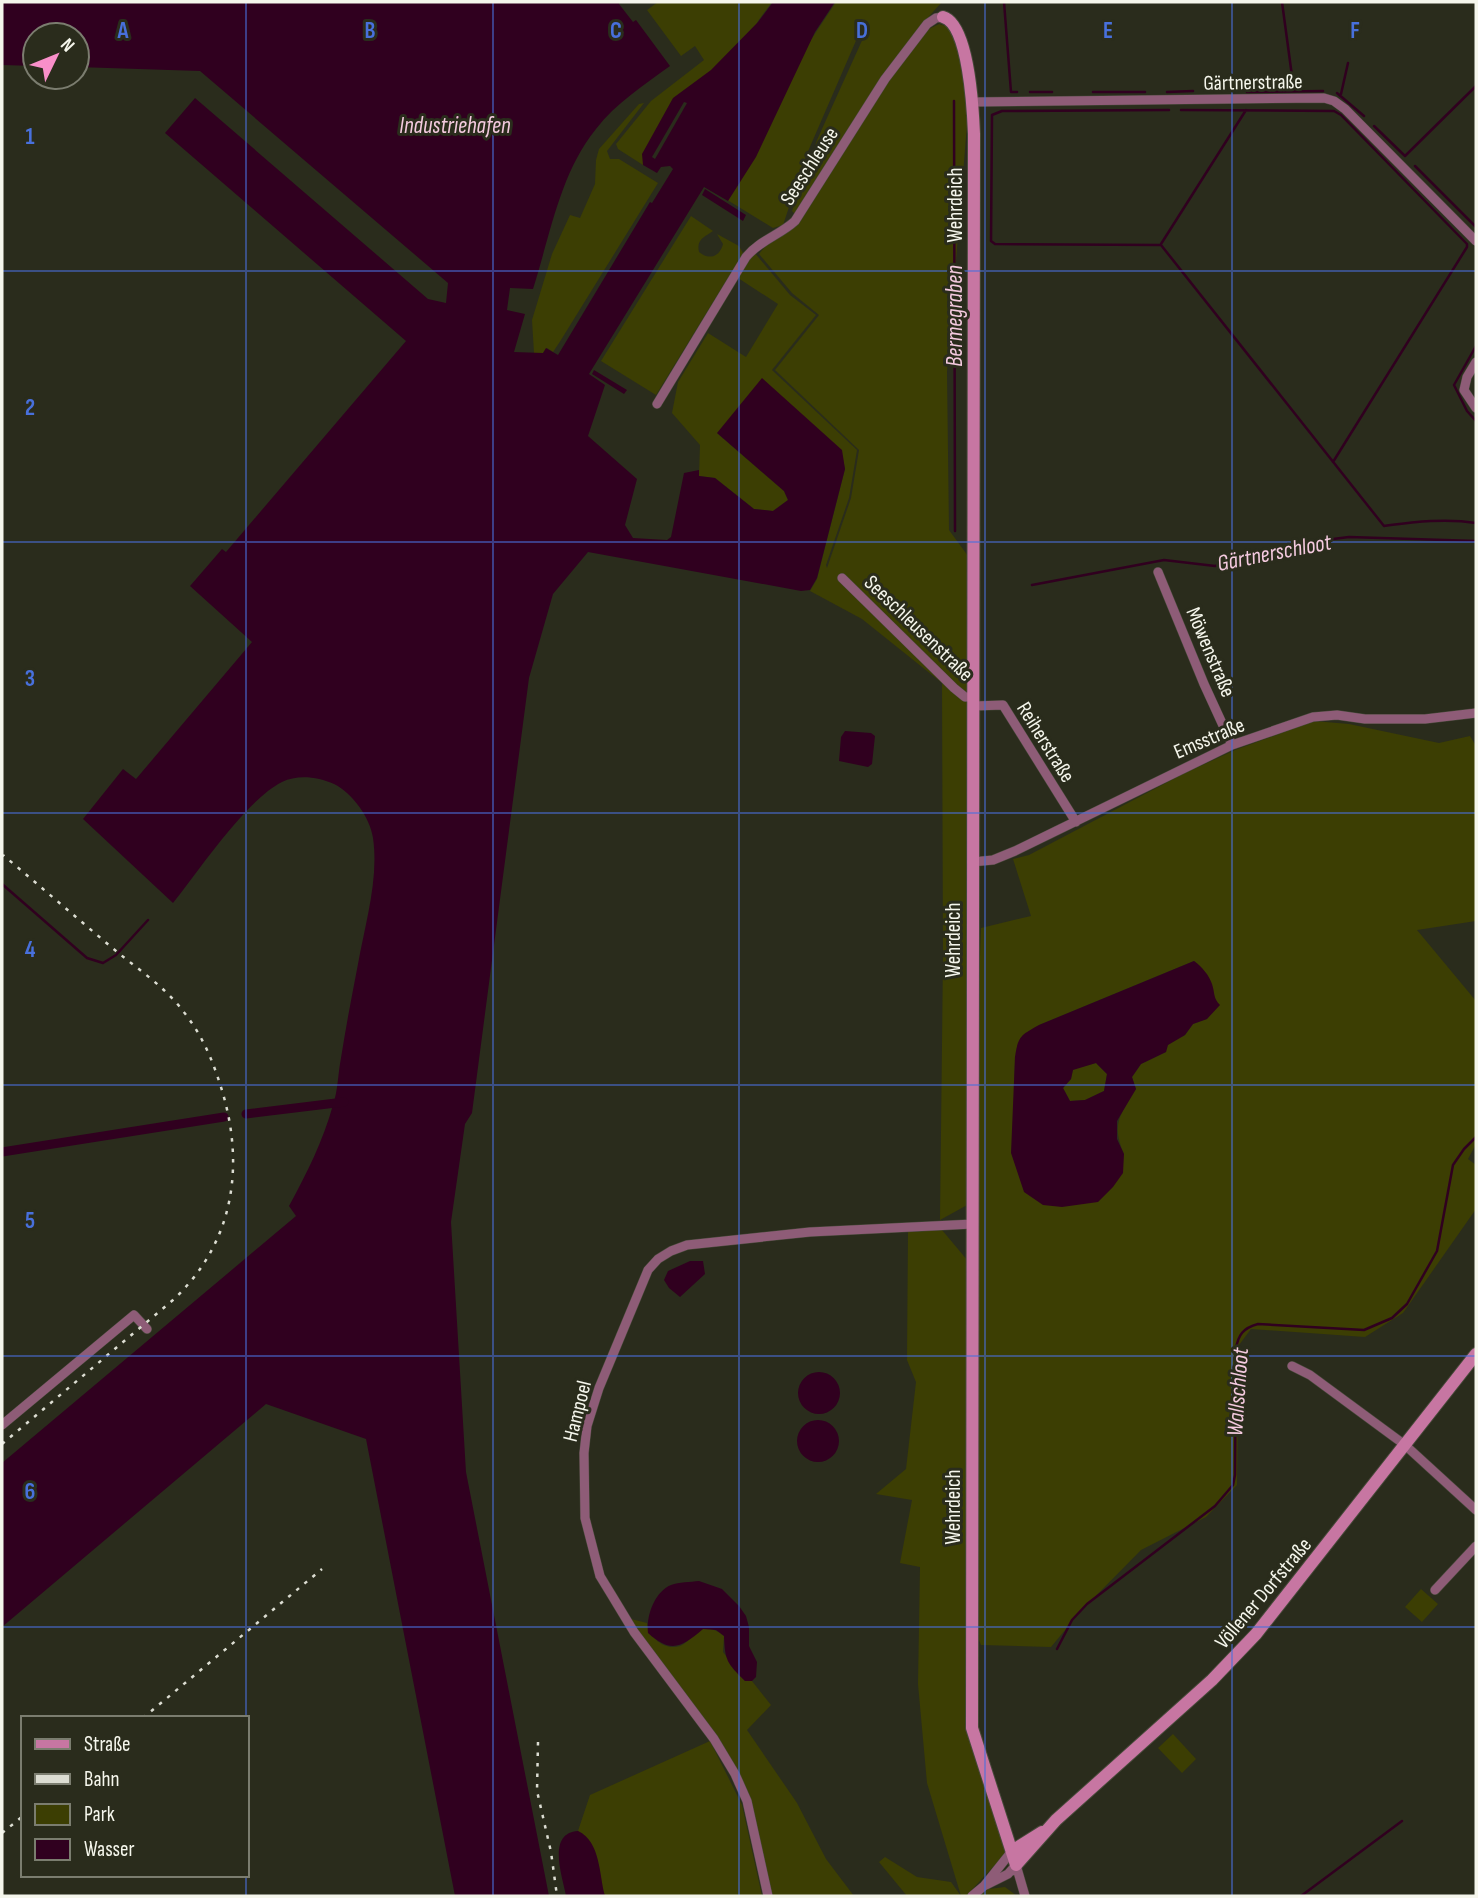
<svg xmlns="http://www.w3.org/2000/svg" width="1478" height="1898" font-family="'Sofia Sans Condensed',sans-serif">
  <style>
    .green { fill: #3c3e03; fill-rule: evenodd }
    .water { fill: #30001f; fill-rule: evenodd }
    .pier { fill: #2a2c1c }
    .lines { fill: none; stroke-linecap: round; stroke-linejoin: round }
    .stream { stroke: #30001f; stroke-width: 2.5 }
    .canal { stroke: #30001f; stroke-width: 9 }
    .street-casing { stroke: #464839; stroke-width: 10 }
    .secondary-casing { stroke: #464839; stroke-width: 14 }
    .street { stroke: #8e5c77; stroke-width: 9 }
    .secondary { stroke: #c776a2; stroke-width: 12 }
    .rail { stroke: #dcddd2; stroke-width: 2.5; stroke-dasharray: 3.5 7; stroke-linecap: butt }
    .grid { fill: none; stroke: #4870dc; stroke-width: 2; stroke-opacity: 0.55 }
    .labels { text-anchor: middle; stroke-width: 6; stroke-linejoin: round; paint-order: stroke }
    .street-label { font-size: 21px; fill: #f5f6ec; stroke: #2a2c1c }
    .water-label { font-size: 23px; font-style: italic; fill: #f4cadf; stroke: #2a2c1c }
    .grid-label { font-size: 23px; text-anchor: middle; font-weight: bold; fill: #4870dc; stroke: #2a2c1c; stroke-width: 6; stroke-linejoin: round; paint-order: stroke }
  </style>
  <rect width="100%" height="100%" fill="#2a2c1c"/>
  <path class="green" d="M658,2H772L758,21L749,40L675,109L643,165L618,149L616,144L651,101L704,60L695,46L681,56L647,10Z
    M836,2H942L923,23L795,214L792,211L817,140L869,25L865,23L856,33L858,36L806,156L783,225L773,228L724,198L773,97Z
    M939,24L946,26L956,38L969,100L947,372L949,530L968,556L969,1204L940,1220L943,956L942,683L862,619L810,591L817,579L845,469L841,450L717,433L784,491L788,500L773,511L754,509L715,478L699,476L700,445L672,413L678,382L708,333L746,357L778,304L738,278L754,252L790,295L816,315L772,370L857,450L849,498L826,565L827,568L851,498L859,450L775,370L819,315L792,293L759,254C768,240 788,234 800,222L888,82L927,30Z
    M644,103L607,151L610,159H619L658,183L561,340L553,352L547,348L543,353H534L532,320L552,254L570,215L580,218L595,184L596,160L599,149L639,104Z
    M691,216L713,231C705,237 696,239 699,252C710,261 720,256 723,244L717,234L739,246L743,253L656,395L601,361Z
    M1314,721L1349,724L1439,743L1470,736L1476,746V921L1417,930L1476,1001V1144L1468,1159L1476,1165V1209L1403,1313L1365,1337L1251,1329L1239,1345L1237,1485L1206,1517L1141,1550L1080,1612L1051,1647L981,1645L976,1633L977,1041L981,928L1031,916L1013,859L1029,855L1181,775L1235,750ZM1194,961C1216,979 1215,994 1207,1019L1193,1024L1185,1035L1167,1045L1166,1052L1141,1064L1132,1077L1136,1089C1120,1114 1111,1125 1124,1154L1014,1096L1015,1057L1039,1025Z
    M1096,1063L1107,1074L1104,1091L1085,1100L1070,1101L1063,1088L1071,1079L1073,1069Z
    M942,1230L968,1261L970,1729L1006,1853L966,1896H961L927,1783L918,1684L920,1567L900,1563L912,1500L876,1494L906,1469L916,1382L907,1360L908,1232Z
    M1421,1589L1438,1604L1422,1622L1405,1607Z
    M631,1619L647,1623C649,1637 664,1651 680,1646C688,1643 695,1632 703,1629C711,1627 719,1632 724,1636L723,1652L745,1681H752L771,1705L747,1730L797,1803L826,1859L854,1896H772L750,1799Z
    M1173,1734L1196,1759L1182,1773L1158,1748Z
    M710,1741L742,1805L762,1896H605L583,1834L578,1831L590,1795Z
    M885,1857L917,1877L951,1882L961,1896H907L879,1862Z
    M1005,1887L1017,1896H980L988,1889Z"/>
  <path class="water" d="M2,2H619V4L633,22L636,20L670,66C644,85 616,103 596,129C560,173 550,236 533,289L510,288L507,310L525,314L514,352L543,353L546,348L558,355L650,202L652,203L673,169L670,166L661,167L657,173L643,165L642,154L673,98L711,70L758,22L773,2H835L815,32L756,157L728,201L704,187L589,374L605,385L588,436L637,479L625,525L633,538L667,540L671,537L684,473L699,470V476L715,478L754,509L773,511L788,500L784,491L717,433L762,378L842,450L845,469L817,578L810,590L801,591L588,552L553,594L529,678L472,1113L465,1124L451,1222L466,1472L549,1896H455L366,1439L266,1404L2,1627V1463L296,1216L289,1206C307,1173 323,1141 333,1105C338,1090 338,1073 341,1058C346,1026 352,995 358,964C365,924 379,879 373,838C370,817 352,793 334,784C318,777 298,774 282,782C246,800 200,869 173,903L83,819L123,769L136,779L252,642L190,586L222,549L226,552L406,341L165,133L195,98L428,299L446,303L448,283L200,71L77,67V35H35V66L2,65Z
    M705,189L746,215L743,221L702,195Z
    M594,370L627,390L624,394L592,374Z
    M845,731L871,733L875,736L872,764L868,767L839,761L841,737Z
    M1194,961C1202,967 1209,975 1212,984C1215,993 1213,998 1220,1005L1207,1019L1193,1024L1185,1035L1168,1045L1166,1052L1141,1064L1132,1077L1136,1089L1117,1121V1139L1124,1154L1123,1173L1113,1187L1098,1202L1062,1207L1043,1205L1024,1192L1011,1153L1015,1057C1018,1036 1021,1035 1039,1025ZM1096,1063L1107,1074L1104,1091L1085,1100L1070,1101L1063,1088L1071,1079L1073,1070Z
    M690,1261H703L705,1274L680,1297L669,1288L664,1280L668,1271Z
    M798 1393a21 21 0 1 1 42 0a21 21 0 1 1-42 0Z
    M797 1441a21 21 0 1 1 42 0a21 21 0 1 1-42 0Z
    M699,1581L722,1589L739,1606L746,1616L749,1627V1646L757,1662L756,1677L752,1681H745C727,1663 725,1661 724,1636L716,1630L703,1629C682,1647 671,1654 648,1633C646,1617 654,1592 671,1585C679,1582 690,1582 699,1581Z
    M578,1831C601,1842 599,1875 605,1896H566C563,1878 546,1833 578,1831Z"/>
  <path class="pier" d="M684,102L687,103L655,159L652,157Z"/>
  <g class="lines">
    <path class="stream" d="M1004,2L1011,92H1017
      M1282,2L1294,91
      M1030,92H1052
      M1093,92H1145
      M1167,92L1193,91
      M1247,92L1323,91
      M1337,93L1364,116
      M1341,94L1348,63
      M954,101L955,531
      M1169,110L1002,111L992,115L991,241L995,244L1161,245L1384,526C1415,522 1445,518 1476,523
      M1181,110L1334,111L1341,115L1467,244V247L1333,462
      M1374,126L1405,156L1476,86
      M1415,166L1476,227
      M1161,244L1246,110
      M1476,346L1454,385L1467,411L1476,421
      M1032,585L1164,560L1215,566L1317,541L1349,537L1476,541
      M2,884L87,958L103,963L116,955L148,920
      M1057,1649L1072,1620L1087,1604L1215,1506L1233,1485L1235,1475L1236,1349C1238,1335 1243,1328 1258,1324L1364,1330L1392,1318L1407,1304L1437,1251L1453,1165L1464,1149L1476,1137
      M1301,1896L1402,1821"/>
    <path class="canal" d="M246,1114L344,1102
      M2,1152L224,1117"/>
    <defs>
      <path id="street" d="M973,102L1324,98L1334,101L1345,109L1476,241
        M1476,362L1467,377L1464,390L1476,408
        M657,404L746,257C760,240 780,235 795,221L885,79L927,24L936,18L943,17
        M1158,572L1204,684L1232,745
        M842,578L954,688L965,697H974
        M974,706L1003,705L1076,822
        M972,862L993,860L1015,851L1232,745L1313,717L1337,715L1365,719H1425L1476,713
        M1292,1366L1310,1375L1405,1445L1476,1510
        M2,1425L134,1315L147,1329
        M1435,1590L1476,1546
        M1016,1865L1025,1896
        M986,1885L1008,1874L1016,1865
        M768,1896L747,1801L735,1774L714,1739L634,1632L611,1594L600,1576L585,1518L584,1453L587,1426L599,1388L648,1270L658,1259L671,1251L687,1245L810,1232L973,1224
        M972,1896L984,1886L1012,1851"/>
      <path id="secondary" d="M943,17C969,24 973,110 974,134L972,1728L1016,1865L1056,1820L1212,1680L1256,1634L1476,1354
        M1012,1851L1042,1832"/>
    </defs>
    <use href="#street" class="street-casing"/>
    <use href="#secondary" class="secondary-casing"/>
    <use href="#street" class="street"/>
    <use href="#secondary" class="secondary"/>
    <path class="rail" d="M2,1444L173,1300C236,1241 246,1161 219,1081C211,1056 200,1032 183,1011C165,987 139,970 116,951C78,919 41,887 3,855
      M143,1718L322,1569
      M538,1742L537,1791L551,1852L557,1896
      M2,1833L23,1816"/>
  </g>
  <path class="grid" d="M246,2V1718M493,2V1896M739,2V1896M985,2V1896M1232,2V1896M2,271H1476M2,542H1476M2,813H1476M2,1085H1476M2,1356H1476M2,1627H1476M246,1875V1896"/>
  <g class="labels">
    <g class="street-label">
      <text transform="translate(1253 82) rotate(-1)" y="7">Gärtnerstraße</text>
      <text transform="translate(809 166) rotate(-57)" y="7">Seeschleuse</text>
      <text transform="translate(955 205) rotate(-90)" y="7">Wehrdeich</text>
      <text transform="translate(919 628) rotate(44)" y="7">Seeschleusenstraße</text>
      <text transform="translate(1211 652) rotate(67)" y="7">Möwenstraße</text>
      <text transform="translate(1209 738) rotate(-23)" y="7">Emsstraße</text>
      <text transform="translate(1046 742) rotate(58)" y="7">Reiherstraße</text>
      <text transform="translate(953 940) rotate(-90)" y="7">Wehrdeich</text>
      <text transform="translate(577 1411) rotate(-76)" y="7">Hampoel</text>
      <text transform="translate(953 1507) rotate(-90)" y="7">Wehrdeich</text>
      <text transform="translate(1263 1593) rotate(-50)" y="7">Völlener Dorfstraße</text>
    </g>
    <g class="water-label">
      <text x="455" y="133">Industriehafen</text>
      <text transform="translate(954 316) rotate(-90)" y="8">Bermegraben</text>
      <text transform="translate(1274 552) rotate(-11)" y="8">Gärtnerschloot</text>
      <text transform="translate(1237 1392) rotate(-86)" y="8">Wallschloot</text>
    </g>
  </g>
  <g class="grid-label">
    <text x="123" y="38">A</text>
    <text x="370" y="38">B</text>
    <text x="616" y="38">C</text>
    <text x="862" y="38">D</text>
    <text x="1108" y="38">E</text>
    <text x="1355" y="38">F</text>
    <text x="30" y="144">1</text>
    <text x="30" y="415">2</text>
    <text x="30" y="686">3</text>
    <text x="30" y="957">4</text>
    <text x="30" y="1228">5</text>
    <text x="30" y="1499">6</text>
  </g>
  <rect width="1478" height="1898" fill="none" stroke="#f5f6ec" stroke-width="7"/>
  <rect x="21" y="1716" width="228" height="161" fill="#2a2c1c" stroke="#7b7d6f" stroke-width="2"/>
  <rect x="35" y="1739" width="35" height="10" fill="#c776a2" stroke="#7b7d6f" stroke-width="2"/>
  <text x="84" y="1751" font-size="21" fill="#f5f6ec">Straße</text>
  <rect x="35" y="1774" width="35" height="10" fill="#dcddd2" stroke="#7b7d6f" stroke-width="2"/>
  <text x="84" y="1786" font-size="21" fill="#f5f6ec">Bahn</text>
  <rect x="35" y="1804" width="35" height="21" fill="#3c3e03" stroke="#7b7d6f" stroke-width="2"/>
  <text x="84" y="1821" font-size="21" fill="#f5f6ec">Park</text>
  <rect x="35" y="1839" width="35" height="21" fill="#30001f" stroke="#7b7d6f" stroke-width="2"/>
  <text x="84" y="1856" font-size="21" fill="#f5f6ec">Wasser</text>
  <g transform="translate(56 56) rotate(47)"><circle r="33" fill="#2a2c1c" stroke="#7b7d6f" stroke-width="2"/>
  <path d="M0-5L12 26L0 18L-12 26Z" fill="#f98fc9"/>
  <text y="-10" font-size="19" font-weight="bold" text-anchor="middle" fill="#f5f6ec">N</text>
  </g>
</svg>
